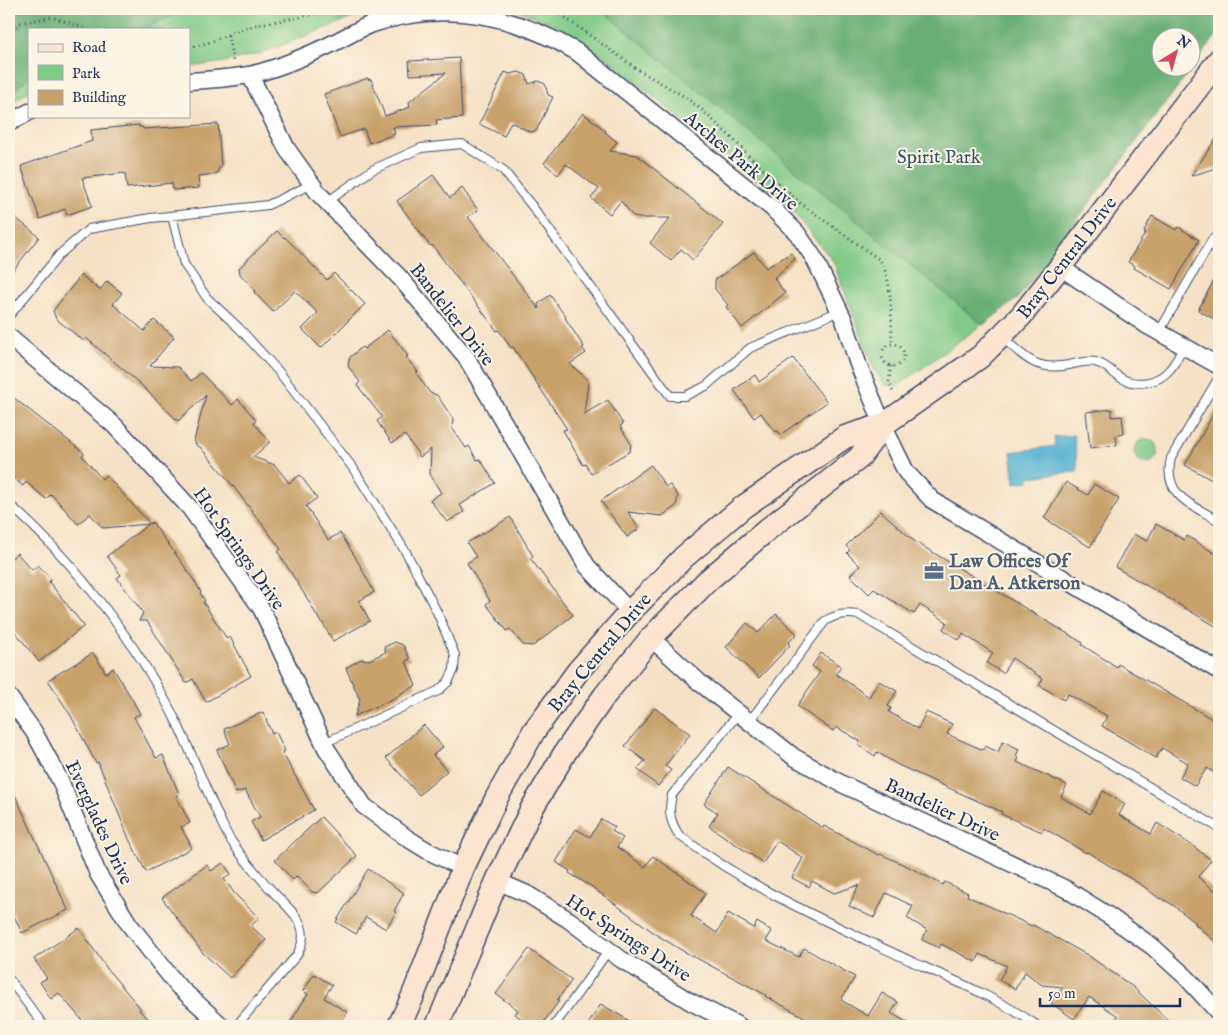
<svg xmlns="http://www.w3.org/2000/svg" width="1228" height="1035" font-family="'IM FELL English',serif">
  <style>
    .green { fill: #81ca87; stroke: #4e7c72; fill-rule: evenodd }
    .forest { fill: #68ae74; stroke: #426e69; fill-rule: evenodd }
    .water { fill: #54b2d2; stroke: #387098 }
    .building { fill: #c8a06a }
    .lines { fill: none; stroke-linecap: round; stroke-linejoin: round }
    .lane-casing { stroke: #3c4a6e; stroke-width: 10 }
    .street-casing { stroke: #3c4a6e; stroke-width: 19 }
    .secondary-casing { stroke: #3c4a6e; stroke-width: 25 }
    .path { stroke: #3c4a6e; stroke-width: 3; stroke-dasharray: 1 4; stroke-linecap: butt }
    .lane { stroke: #fff; stroke-width: 8 }
    .street { stroke: #fff; stroke-width: 16 }
    .secondary { stroke: #fce5d0; stroke-width: 22 }
    .labels { text-anchor: middle; stroke-width: 4; stroke-linejoin: round; paint-order: stroke }
    .park-label { font-size: 19px; fill: #345668; stroke: #fcf5e5 }
    .street-label { font-size: 19px; fill: #1b2f5e; stroke: #fcf5e5 }
    .service-label { font-size: 19px; font-weight: bold; fill: #4e5e75; stroke: #fcf5e5; text-anchor: start }
  </style>
  <rect width="100%" height="100%" fill="#fcf5e5"/>
  <filter id="ink" filterUnits="userSpaceOnUse"><feTurbulence type="fractalNoise" baseFrequency=".02" numOctaves="2"/><feDisplacementMap in="SourceGraphic" scale="10" xChannelSelector="R" yChannelSelector="G"/><feConvolveMatrix kernelMatrix="1 2 1 2 8 2 1 2 1" color-interpolation-filters="sRGB"/></filter>
  <filter id="wash" filterUnits="userSpaceOnUse"><feTurbulence type="fractalNoise" baseFrequency=".0096" numOctaves="4" result="noise"/><feDisplacementMap in="SourceGraphic" scale="20" xChannelSelector="R" yChannelSelector="G"/><feGaussianBlur stdDeviation="1.12" result="paint"/><feColorMatrix in="noise" values="0 0 0 0 0 0 0 0 0 0 0 0 0 0 0 0 0 1.4 0 .05"/><feComposite in="paint" operator="in"/></filter>
  <g filter="url(#wash)">
    <rect width="100%" height="100%" fill="#f5e2c6"/>
    <path class="green" d="M9,9H375L262,53L224,62L189,67V29H29V91L9,104Z
      M510,9H1219V32L1018,298L898,386L885,385L874,369L833,261L788,206L606,58L567,31L523,12ZM1160,38H1190V68H1160Z
      M1134 451a12 12 0 1 1 24 0a12 12 0 1 1-24 0Z"/>
    <path class="forest" d="M9,9H185L144,29H29V77L9,96Z
      M600,9H1219V32L1018,298L983,325ZM1160,38H1190V68H1160Z"/>
    <path class="water" d="M1074,435L1078,471L1029,477V481L1015,483L1011,452L1055,446L1054,437Z"/>
    <g id="blocks">
      <path class="building" d="M459,58L462,118L436,120L437,125L393,127L395,134L369,143L364,129L340,137L324,94L368,78V80L371,79L385,116L410,107L409,102L446,73L410,75L409,61Z
        M505,72L510,74L519,72L526,75L529,84L538,81L545,84L548,95L553,97L536,131L530,132L511,122L504,136L479,124Z
        M583,113L606,131L605,132L617,142L610,151L637,155L723,224L693,260L681,249L671,261L650,243L670,218H637L632,215L621,201L610,214L591,198L599,189L566,164L558,175L544,163Z
        M218,124L221,165L216,174L198,176L199,188L173,190L172,183L127,188L125,173L82,178L92,206L67,215L65,209L40,219L21,166L92,141L91,130L139,125V127H143V129Z
        M1219,134V167L1191,176Z
        M433,175L450,198L462,188L478,210L468,217L539,309L538,304L550,295L566,317L565,318L584,347L582,348L586,353L570,364L587,379L588,383L584,414L608,400L623,424L620,426L631,444L630,451L591,474L586,464L583,465L563,430L567,429L513,347L511,348L499,330L497,331L432,245L430,246L397,201Z
        M9,212L39,237L9,276Z
        M1152,216L1176,230L1178,227L1199,240L1171,289L1134,268L1135,266L1128,262L1146,232L1144,231Z
        M277,231L284,238L285,237L327,280L334,273L365,304L321,348L302,329L318,313L295,291L273,312L254,292L255,291L240,274L239,268Z
        M754,252L766,268L791,253L795,259L774,278L785,293L742,328L726,307L728,305L715,289V280Z
        M1219,271V322L1198,310Z
        M81,275L100,290L107,281L122,293L113,304L144,331L154,320L174,337L150,366L178,367L191,381L201,373L232,405L238,399L256,420L254,423L270,442L253,457L275,465L289,483L300,475L317,498L306,506L328,540L340,533L356,558L374,592L359,601L370,621L333,641L322,622L320,621L308,600L278,552L281,549L230,482L200,447L197,446L194,441L206,395L178,421L138,382L86,338L84,341L56,319L53,311Z
        M388,330L408,356L406,357L418,372L416,373L430,393L437,395L453,419L452,428L466,448L469,446L477,460L480,459L495,483L460,505L464,512L447,522L430,500L441,493L430,474L431,449L420,457L405,435L392,443L377,421L382,417L357,385L360,382L348,366L350,357L362,347L364,349Z
        M793,358L827,402L780,435L778,431H774L761,413L754,418L734,390L755,375L759,382Z
        M9,394L84,453L82,456L102,479L106,475L150,524L152,522L190,574L201,592L200,593L205,601L203,602L227,639L230,637L251,676L206,702L193,679L186,683L147,621H139L143,613L117,578L121,575L107,556L149,524L103,528L90,514L78,524L51,494L46,499L26,482L23,486L9,474Z
        M1219,404V484L1185,465Z
        M1112,409V417L1122,416L1124,434L1116,435L1117,445L1090,448L1086,412Z
        M651,465L666,487L670,485L678,496L676,506L662,516L628,512L639,529L627,537L601,501Z
        M1066,482L1088,495L1094,484L1119,499L1090,547L1044,518Z
        M881,511L914,541L1083,643L1082,645L1117,667L1118,664L1219,723V776L1207,768L1195,786L1180,777L1188,763L1162,748L1156,758L1102,726L1107,716L1068,694L1064,700L1039,685L1043,679L1012,658L1003,673L987,663L993,653L963,634L959,640L943,629L947,622L920,605L914,614L874,589L869,594L850,575L860,566L847,553L850,550L846,546Z
        M510,517L533,556L530,558L573,615L533,646L523,645L510,629L507,631L486,604L490,601L467,563L476,557L467,543Z
        M1156,524L1184,540L1187,536L1219,556V628L1115,567L1134,534L1147,541Z
        M17,553L32,570L38,565L51,579L49,582L84,626L39,662L9,624V561Z
        M776,614L797,634L788,643L790,645L759,678L726,647L747,623L758,633Z
        M395,642L403,645L410,659L406,661L416,686L401,693V695L355,716L360,700L346,668L361,659L369,660L386,652L384,647Z
        M93,653L106,673L113,668L132,699L140,714L134,717L156,758L163,755L179,794L176,796L190,823L181,827L192,848L146,872L129,839L98,762L96,763L71,716L48,680Z
        M821,653L841,666L836,674L869,697L879,681L897,691L888,706L891,708L889,712L918,729L926,712L952,724L947,734L983,750L985,746L998,752L1003,741L1019,749L1016,756L1019,757L1017,762L1067,785L1061,797L1090,814L1103,791L1125,804L1119,815L1151,834L1157,823L1193,846L1211,860L1198,877L1219,894V945L1195,924L1196,923L1173,905L1161,898L1160,899L1143,886L1087,852L1086,853L1044,828L1042,832L1001,814L1002,812L898,765L877,752L875,756L858,745L860,741L836,727L833,731L797,706L820,672L812,666Z
        M655,708L690,734L665,766L671,770L658,786L637,769L645,761L625,746Z
        M263,712L272,734L276,732L285,751L282,752L314,810L261,840L251,822L260,817L245,790L236,793L217,750L230,744L224,729Z
        M424,725L443,747L433,755L447,771L419,795L386,758Z
        M728,767L823,828L824,826L879,855L880,854L909,867L943,885L945,882L968,893L967,896L1032,926L1033,925L1089,956L1133,987L1174,1026H1109L1118,1016L1089,997L1074,1019L1051,1003L1063,987L1042,985L1025,972L1015,989L999,980L1007,966L980,954L976,962L941,944L939,948L922,940L927,930L907,918L913,906L886,893L874,918L849,906L859,885L834,893L812,881L809,887L792,878L803,858L777,841L763,863L709,826L718,813L704,804Z
        M9,782L68,910L22,933L9,905Z
        M321,817L357,856L318,893L312,892L297,876L293,880L275,860Z
        M601,819L615,827L612,831L623,838L617,847L645,867L653,856L706,893L691,916L717,933L728,913L754,928L757,922L772,931L766,941L799,957L804,948L855,977L841,1000L868,1016L882,993L898,1002L891,1013L913,1026H821L765,996L766,995L683,951L657,935L592,887L569,873L570,871L556,862L576,829L590,837Z
        M223,863L231,874L224,879L235,894L259,918L251,926L266,940L230,978L203,953L162,898L207,865L211,871Z
        M368,869L404,893L394,911L396,912L386,929L366,917L356,934L336,922Z
        M79,928L108,970L141,1009L139,1010L156,1026H87L59,993L51,999L40,982L47,978L34,959Z
        M529,949L572,980L557,1000L559,1001L541,1026H531L515,1014L518,1010L496,994Z
        M314,974L332,985L324,998L347,1012L339,1026H288L308,994L303,991Z
        M601,1004L638,1026H587Z"/>
    </g>
  </g>
  <g filter="url(#ink)">
    <use href="#blocks" fill-opacity="0" stroke="#3c4a6e" stroke-width="1"/>
    <g class="lines">
      <defs>
        <path id="lane" d="M327,202L372,170L421,148L462,144L503,170L532,206L670,396H685L706,386L750,348L840,311
          M172,216L184,264L207,298L239,328L279,372L353,468L407,554L437,612L455,655L454,670L448,682L438,691L324,743
          M9,316L60,254L89,229L151,218L268,205L312,184
          M1159,332L1208,247L1212,240L1219,234
          M1002,337C1027,359 1035,371 1069,365C1077,363 1087,360 1095,362C1106,364 1112,373 1121,378C1137,387 1159,383 1170,369C1176,363 1179,354 1183,346
          M1219,377L1171,458C1162,496 1193,505 1219,521
          M9,504C75,562 139,645 178,725C192,754 204,785 218,815C222,823 226,834 232,842C244,860 260,878 275,894C284,904 297,914 301,926C305,936 302,945 297,955L236,1026
          M738,714L672,795C668,811 670,822 679,835C750,889 832,924 913,962C956,981 999,999 1038,1026
          M749,722L825,621C837,614 845,613 859,615L1219,828
          M9,979L44,1026
          M554,1026L609,950"/>
        <path id="street" d="M250,75L287,149L319,194L401,279L466,357L587,566L630,612
          M189,81C208,80 230,78 249,75C273,70 299,59 321,49C337,42 353,32 369,25C443,0 511,13 577,52L772,208L797,233L814,258L844,320L858,364L883,425L906,472L932,500L1219,671
          M9,123L29,112
          M1060,267L1148,326L1219,366
          M9,337L114,425L190,508L261,608L326,748L364,806L407,838L428,851L463,868
          M651,638L699,682L794,757L842,784L1066,889L1109,916L1153,947L1186,977L1219,1013
          M9,697L34,732L60,780L98,874L129,924L177,985L222,1026
          M497,881L527,894L569,920L622,960L691,1002L739,1026"/>
        <path id="secondary" d="M399,1026L412,998L463,868L497,797L534,731L578,671L630,612L684,557L743,507L845,437L883,425L980,357L1021,316L1060,267L1219,60
          M437,1026L497,881L531,810L566,751L605,695L651,638L707,581L768,529L859,458L883,425"/>
      </defs>
      <use href="#lane" class="lane-casing"/>
      <use href="#street" class="street-casing"/>
      <use href="#secondary" class="secondary-casing"/>
      <path class="path" d="M553,9L637,69L685,97L702,110L733,139L749,156L800,203L880,260C893,281 891,319 892,344
        M9,33L20,23L52,17L86,29
        M228,35L233,61
        M189,47C210,45 228,33 248,27C275,20 303,19 329,9
        M882 355a11 11 0 1 1 22 0a11 11 0 1 1-22 0Z
        M891,366L889,382L894,395"/>
      <use href="#lane" class="lane"/>
      <use href="#street" class="street"/>
      <use href="#secondary" class="secondary"/>
    </g>
  </g>
  <defs>
    <symbol id="office-bare" viewBox="-9 -9 18 18"><path d="M-6-3h4V-5.5h4V-3h4V5H-6ZM-1-4.5V-3h2v-1.5ZM-6 0V1H6V0Z" fill="#5c6f8a" stroke="#fcf5e5" stroke-width="2.5" paint-order="stroke"/></symbol>
  </defs>
  <g fill-rule="evenodd">
    <use href="#office-bare" x="920" y="557" width="28" height="28"/>
  </g>
  <g class="labels">
    <g class="park-label">
      <text x="939" y="163">Spirit Park</text>
    </g>
    <g class="street-label">
      <text transform="translate(742 160) rotate(40)" y="7">Arches Park Drive</text>
      <text transform="translate(1066 257) rotate(-52)" y="7">Bray Central Drive</text>
      <text transform="translate(453 314) rotate(52)" y="7">Bandelier Drive</text>
      <text transform="translate(240 548) rotate(55)" y="7">Hot Springs Drive</text>
      <text transform="translate(599 652) rotate(-50)" y="7">Bray Central Drive</text>
      <text transform="translate(943 809) rotate(25)" y="7">Bandelier Drive</text>
      <text transform="translate(100 822) rotate(65)" y="7">Everglades Drive</text>
      <text transform="translate(629 937) rotate(33)" y="7">Hot Springs Drive</text>
    </g>
    <g class="service-label">
      <text x="949" y="567">Law Offices Of<tspan x="949" dy="22">Dan A. Atkerson</tspan></text>
    </g>
  </g>
  <rect width="1228" height="1035" fill="none" stroke="#fcf5e5" stroke-width="30"/>
  <rect x="28" y="28" width="162" height="90" fill="#fcf5e5" stroke="#a2a6af"/>
  <rect x="38" y="44" width="25" height="8" fill="#fce5d0" stroke="#a2a6af"/>
  <text x="72" y="52" font-size="15" fill="#1b2f5e">Road</text>
  <rect x="38" y="65" width="25" height="15" fill="#81ca87" stroke="#a2a6af"/>
  <text x="72" y="78" font-size="15" fill="#1b2f5e">Park</text>
  <rect x="38" y="90" width="25" height="15" fill="#c8a06a" stroke="#a2a6af"/>
  <text x="72" y="102" font-size="15" fill="#1b2f5e">Building</text>
  <g transform="translate(1176 52) rotate(37)"><circle r="24" fill="#fcf5e5" stroke="#a2a6af"/>
  <path d="M0-4L9 19L0 12L-9 19Z" fill="#d1495b"/>
  <text y="-8" font-size="14" font-weight="bold" text-anchor="middle" fill="#1b2f5e">N</text>
  </g>
  <path d="M1040 998v8h140v-8" fill="none" stroke="#1b2f5e" stroke-width="2.5"/>
  <text x="1048" y="998" font-size="15" fill="#1b2f5e" stroke="#fcf5e5" stroke-width="4" paint-order="stroke">50 m</text>
</svg>
